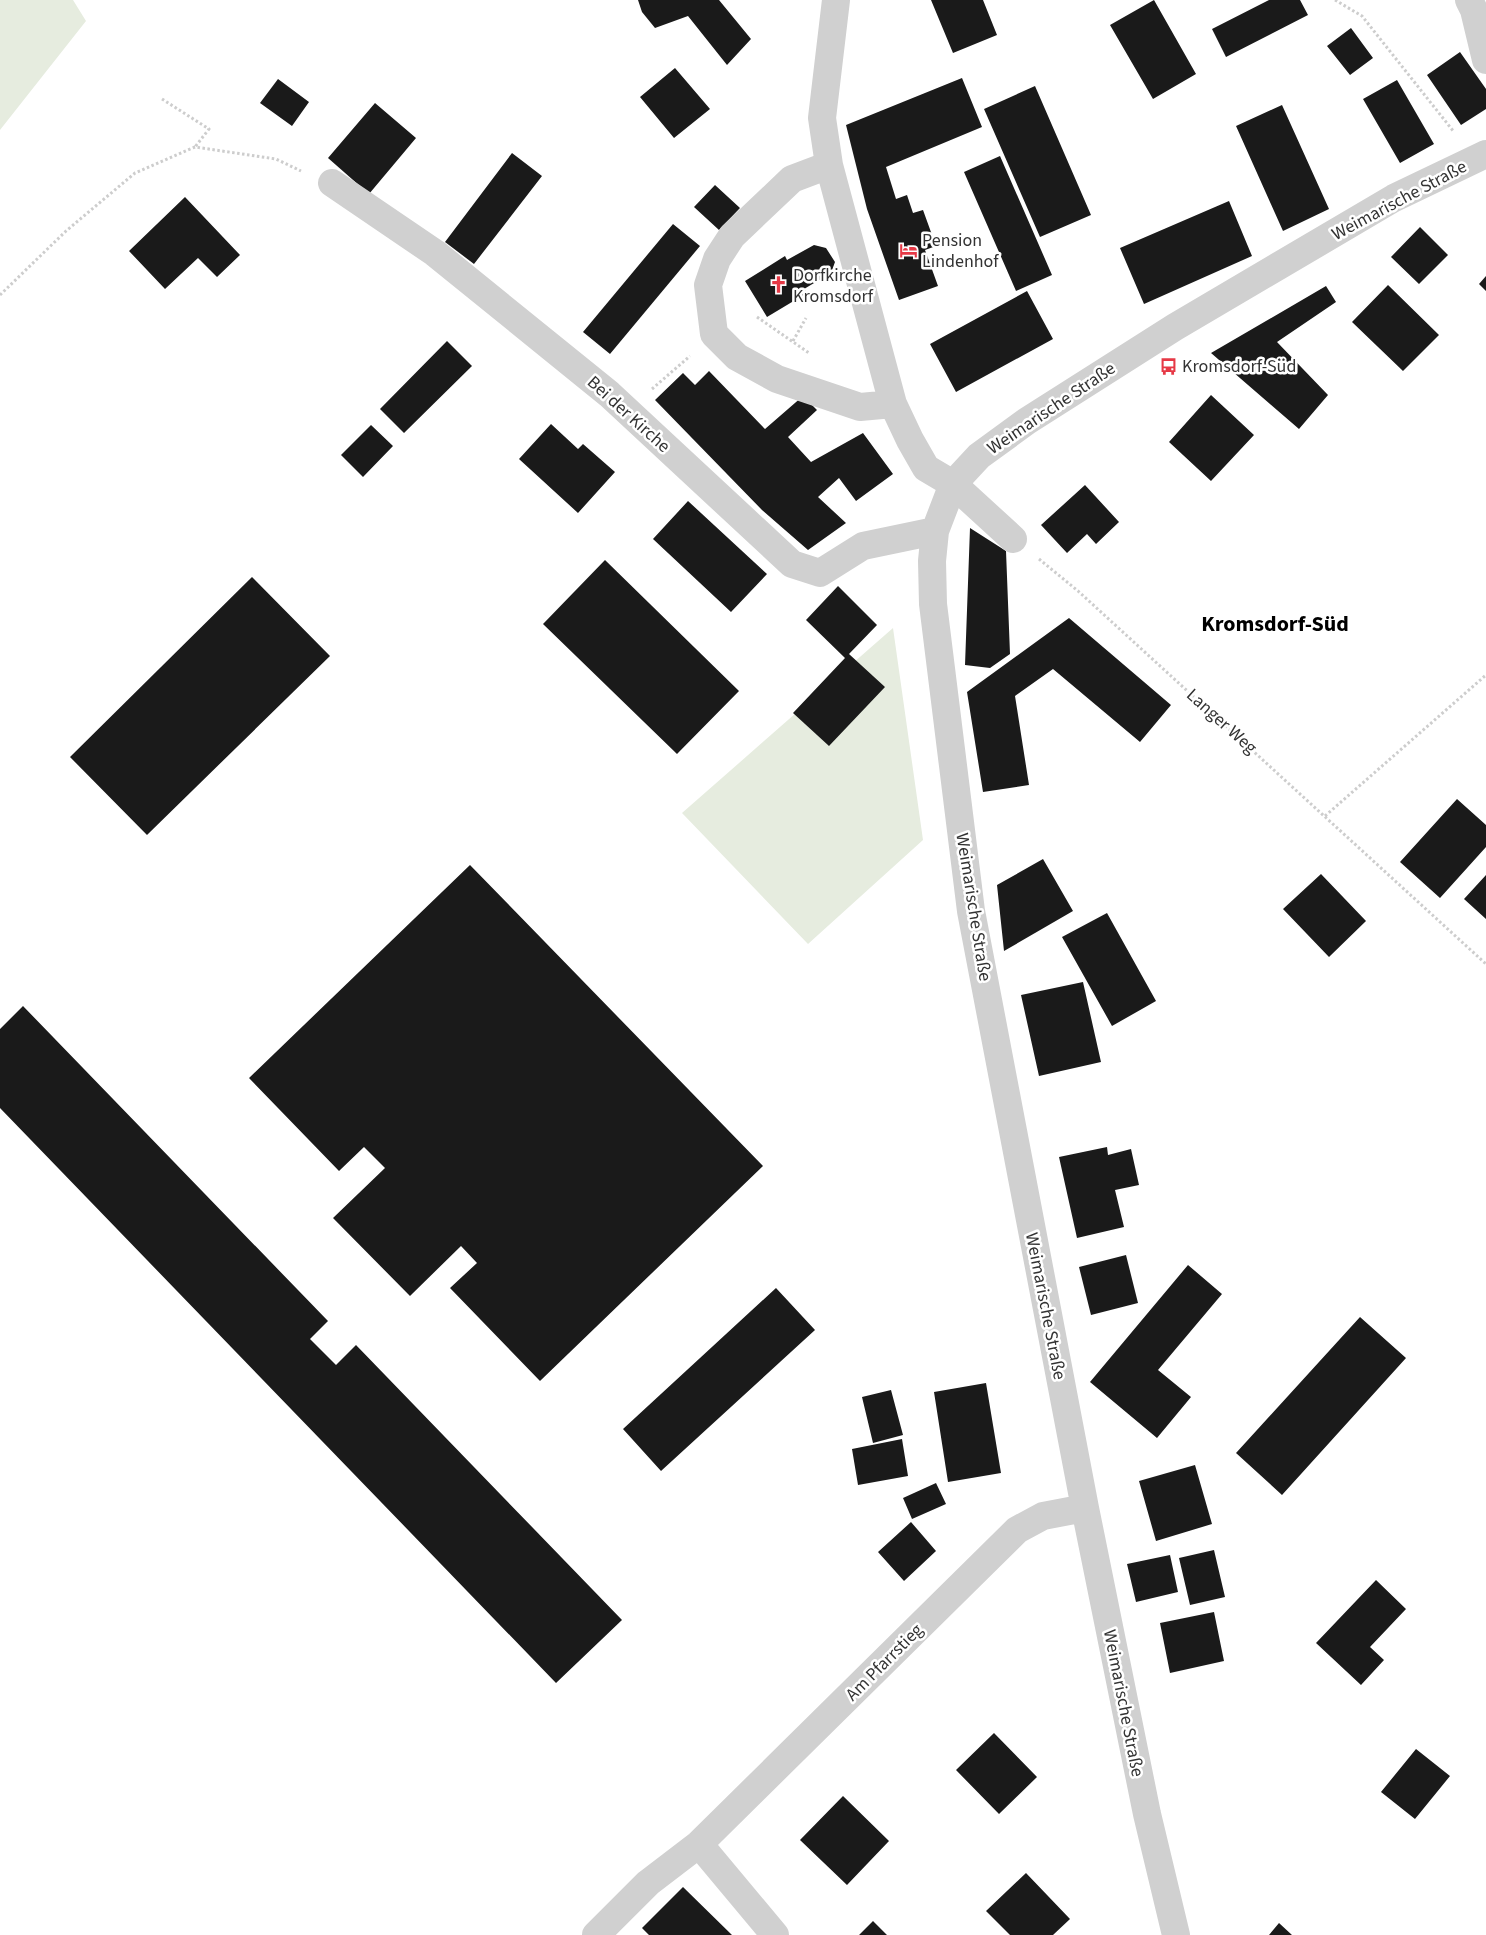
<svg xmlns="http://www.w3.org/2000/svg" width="1486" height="1935" font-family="'Source Sans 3',sans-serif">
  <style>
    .green { fill: #e6ecdf }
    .building { fill: #1a1a1a }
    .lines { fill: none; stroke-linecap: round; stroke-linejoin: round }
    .path { stroke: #cdcdcd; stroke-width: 3; stroke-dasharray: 2.5 2.5; stroke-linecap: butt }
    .minor { stroke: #d0d0d0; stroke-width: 28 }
    .labels { text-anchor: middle; stroke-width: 5; stroke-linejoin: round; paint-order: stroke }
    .street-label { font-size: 18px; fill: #333; stroke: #fff }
    .poi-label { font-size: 18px; fill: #333; stroke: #fff; text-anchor: start }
    .district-label { font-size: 22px; font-weight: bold; fill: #000; stroke: #fff }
  </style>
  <rect width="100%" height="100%" fill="#fff"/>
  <path class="green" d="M0,0H73L86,21L0,130Z
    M893,628L923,840L808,944L682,813Z"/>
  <path class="building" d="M638,0H719L751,39L727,65L688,16L655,28L642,12Z
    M931,0H983L997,35L953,53Z
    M1154,0L1196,74L1153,99L1110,25Z
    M1269,0H1300L1308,15L1226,57L1212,29Z
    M1351,28L1373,58L1350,75L1327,46Z
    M1460,52L1486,89V109L1461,125L1427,75Z
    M675,68L710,109L674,138L640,97Z
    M962,78L982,127L886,167L896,199L907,195L913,213L923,210L936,246L925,250L938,286L899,300L867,209L846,125Z
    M278,79L309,102L292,126L260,103Z
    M1397,80L1434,144L1400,163L1363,99Z
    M1035,86L1091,215L1040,237L984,109Z
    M375,103L416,138L369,194L328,158Z
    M1282,105L1329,209L1283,231L1236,126Z
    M512,153L542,176L474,264L445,242Z
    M1000,156L1052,275L1016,291L964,172Z
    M715,185L740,208L719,230L694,207Z
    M185,197L240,255L217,277L198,258L165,289L129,251Z
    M1229,201L1252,256L1144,304L1120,248Z
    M673,224L700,246L610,354L583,332Z
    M1420,227L1448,255L1419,284L1391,257Z
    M814,245L826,248L835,262L831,273L804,289L807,293L767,317L745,281L785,256L787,260Z
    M1486,276V291L1479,284Z
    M1388,285L1439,335L1403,371L1352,322Z
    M1326,286L1336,302L1277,342L1328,395L1299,429L1211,353Z
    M1027,291L1053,339L956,392L930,344Z
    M447,341L472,366L404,433L380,409Z
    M709,371L765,429L803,396L817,410L788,437L811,462L863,433L893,474L856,501L839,478L818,497L846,523L808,550L762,510L655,400L683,373L695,385Z
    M1211,395L1254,435L1211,481L1169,442Z
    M551,424L578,449L583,444L615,472L578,513L519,459Z
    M371,425L393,446L363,477L341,455Z
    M1085,485L1119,522L1096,544L1087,534L1067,553L1041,525Z
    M688,501L767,574L731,612L653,539Z
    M970,528L1006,551L1010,654L990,668L965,665Z
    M605,560L739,691L677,754L543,624Z
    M252,577L330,656L147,835L70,757Z
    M838,586L877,625L849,654L885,687L829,746L793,713L845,658L806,620Z
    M1069,618L1171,705L1140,742L1053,669L1015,696L1029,785L983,792L967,692Z
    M1457,799L1486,825V847L1440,898L1400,862Z
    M1043,859L1073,911L1004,951L997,885Z
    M470,865L763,1166L540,1381L450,1288L477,1263L461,1246L410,1296L333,1218L385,1168L364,1147L339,1171L249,1078Z
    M1321,874L1366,921L1329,957L1283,909Z
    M1486,875V919L1464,899Z
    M1107,913L1156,1001L1112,1026L1062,937Z
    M1083,982L1101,1062L1039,1076L1021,995Z
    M23,1006L328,1321L310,1339L336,1365L356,1345L622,1620L556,1683L0,1108V1029Z
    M1107,1147L1108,1155L1131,1149L1139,1185L1115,1190L1124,1227L1077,1238L1059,1157Z
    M1126,1255L1138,1303L1091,1315L1079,1267Z
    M1188,1265L1222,1294L1158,1370L1191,1397L1157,1438L1090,1382Z
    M776,1288L815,1330L661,1471L623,1429Z
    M1360,1317L1406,1358L1282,1495L1236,1453Z
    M986,1383L1001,1473L948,1482L934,1392Z
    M891,1390L903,1435L873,1443L862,1397Z
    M902,1439L908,1476L858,1485L852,1449Z
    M1195,1465L1212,1524L1156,1541L1139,1481Z
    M936,1483L946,1504L912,1519L903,1498Z
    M911,1522L936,1551L904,1581L878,1552Z
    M1214,1550L1225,1597L1190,1605L1179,1558Z
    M1170,1555L1178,1592L1136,1602L1127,1564Z
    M1376,1580L1406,1609L1370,1647L1384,1660L1361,1685L1316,1643Z
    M1214,1612L1224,1661L1170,1673L1160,1623Z
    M994,1733L1037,1777L999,1814L956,1770Z
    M1416,1749L1450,1776L1415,1819L1381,1792Z
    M843,1796L889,1841L847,1885L800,1840Z
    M1026,1873L1070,1919L1053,1935H1010L986,1911Z
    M683,1887L732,1935H649L642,1928Z
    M873,1921L887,1935H859Z
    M1279,1923L1292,1935H1269Z"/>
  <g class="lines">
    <path class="path" d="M1335,0L1362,16L1454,132
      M162,99L209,129L195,147
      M0,295L66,231L135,173L195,147L276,159L301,171
      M757,317L809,353
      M793,341L806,318
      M652,389L690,356
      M1039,559L1078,591L1486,964
      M1325,816L1486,675"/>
    <path class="minor" d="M836,0L822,118L829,165L893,404L910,440L926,468L953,484L1013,539
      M1469,0L1474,10L1486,60
      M829,165L792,179L732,236L717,259L708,285L714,334L737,357L777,379L860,407L893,404
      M332,183L435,253L609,394L792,564L820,573L863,546L935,531
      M699,1844L775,1935
      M596,1935L648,1883L699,1844L1017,1530L1043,1516L1085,1508
      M1176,1935L1147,1814L1085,1508L971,911L933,604L932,561L935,531L953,484L979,456L1027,421L1175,327L1394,198L1486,154"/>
  </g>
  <defs>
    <symbol id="hotel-bare" viewBox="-9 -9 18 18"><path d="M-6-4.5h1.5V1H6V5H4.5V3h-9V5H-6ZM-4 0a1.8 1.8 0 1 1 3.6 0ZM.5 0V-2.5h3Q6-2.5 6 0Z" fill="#e63946" stroke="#fff" stroke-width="2.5" paint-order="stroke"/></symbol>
    <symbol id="church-bare" viewBox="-9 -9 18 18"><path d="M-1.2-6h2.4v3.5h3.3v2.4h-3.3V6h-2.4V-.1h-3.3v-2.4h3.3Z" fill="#e63946" stroke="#fff" stroke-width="2.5" paint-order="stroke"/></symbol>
    <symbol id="bus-bare" viewBox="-9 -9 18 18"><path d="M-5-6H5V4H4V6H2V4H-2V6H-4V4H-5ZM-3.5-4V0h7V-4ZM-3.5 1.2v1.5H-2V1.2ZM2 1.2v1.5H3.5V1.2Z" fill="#e63946" stroke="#fff" stroke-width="2.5" paint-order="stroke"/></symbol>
  </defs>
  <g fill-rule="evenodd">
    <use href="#hotel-bare" x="896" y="238" width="25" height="25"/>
    <use href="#church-bare" x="766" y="272" width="25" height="25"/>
    <use href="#bus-bare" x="1156" y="354" width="25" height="25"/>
  </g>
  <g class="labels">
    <g class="street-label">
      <text transform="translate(1399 200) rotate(-28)" y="6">Weimarische Straße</text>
      <text transform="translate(1051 408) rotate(-34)" y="6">Weimarische Straße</text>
      <text transform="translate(629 414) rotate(42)" y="6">Bei der Kirche</text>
      <text transform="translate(1222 721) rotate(42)" y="6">Langer Weg</text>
      <text transform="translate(974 907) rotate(81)" y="6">Weimarische Straße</text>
      <text transform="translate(1046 1306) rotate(79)" y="6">Weimarische Straße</text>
      <text transform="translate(884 1662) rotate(-45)" y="6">Am Pfarrstieg</text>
      <text transform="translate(1124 1703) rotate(79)" y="6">Weimarische Straße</text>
    </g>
    <g class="poi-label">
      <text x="922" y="246">Pension<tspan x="922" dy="21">Lindenhof</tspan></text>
      <text x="793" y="281">Dorfkirche<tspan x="793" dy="21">Kromsdorf</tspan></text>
      <text x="1182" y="372">Kromsdorf-Süd</text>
    </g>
    <g class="district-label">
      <text x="1275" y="631">Kromsdorf-Süd</text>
    </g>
  </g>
</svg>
